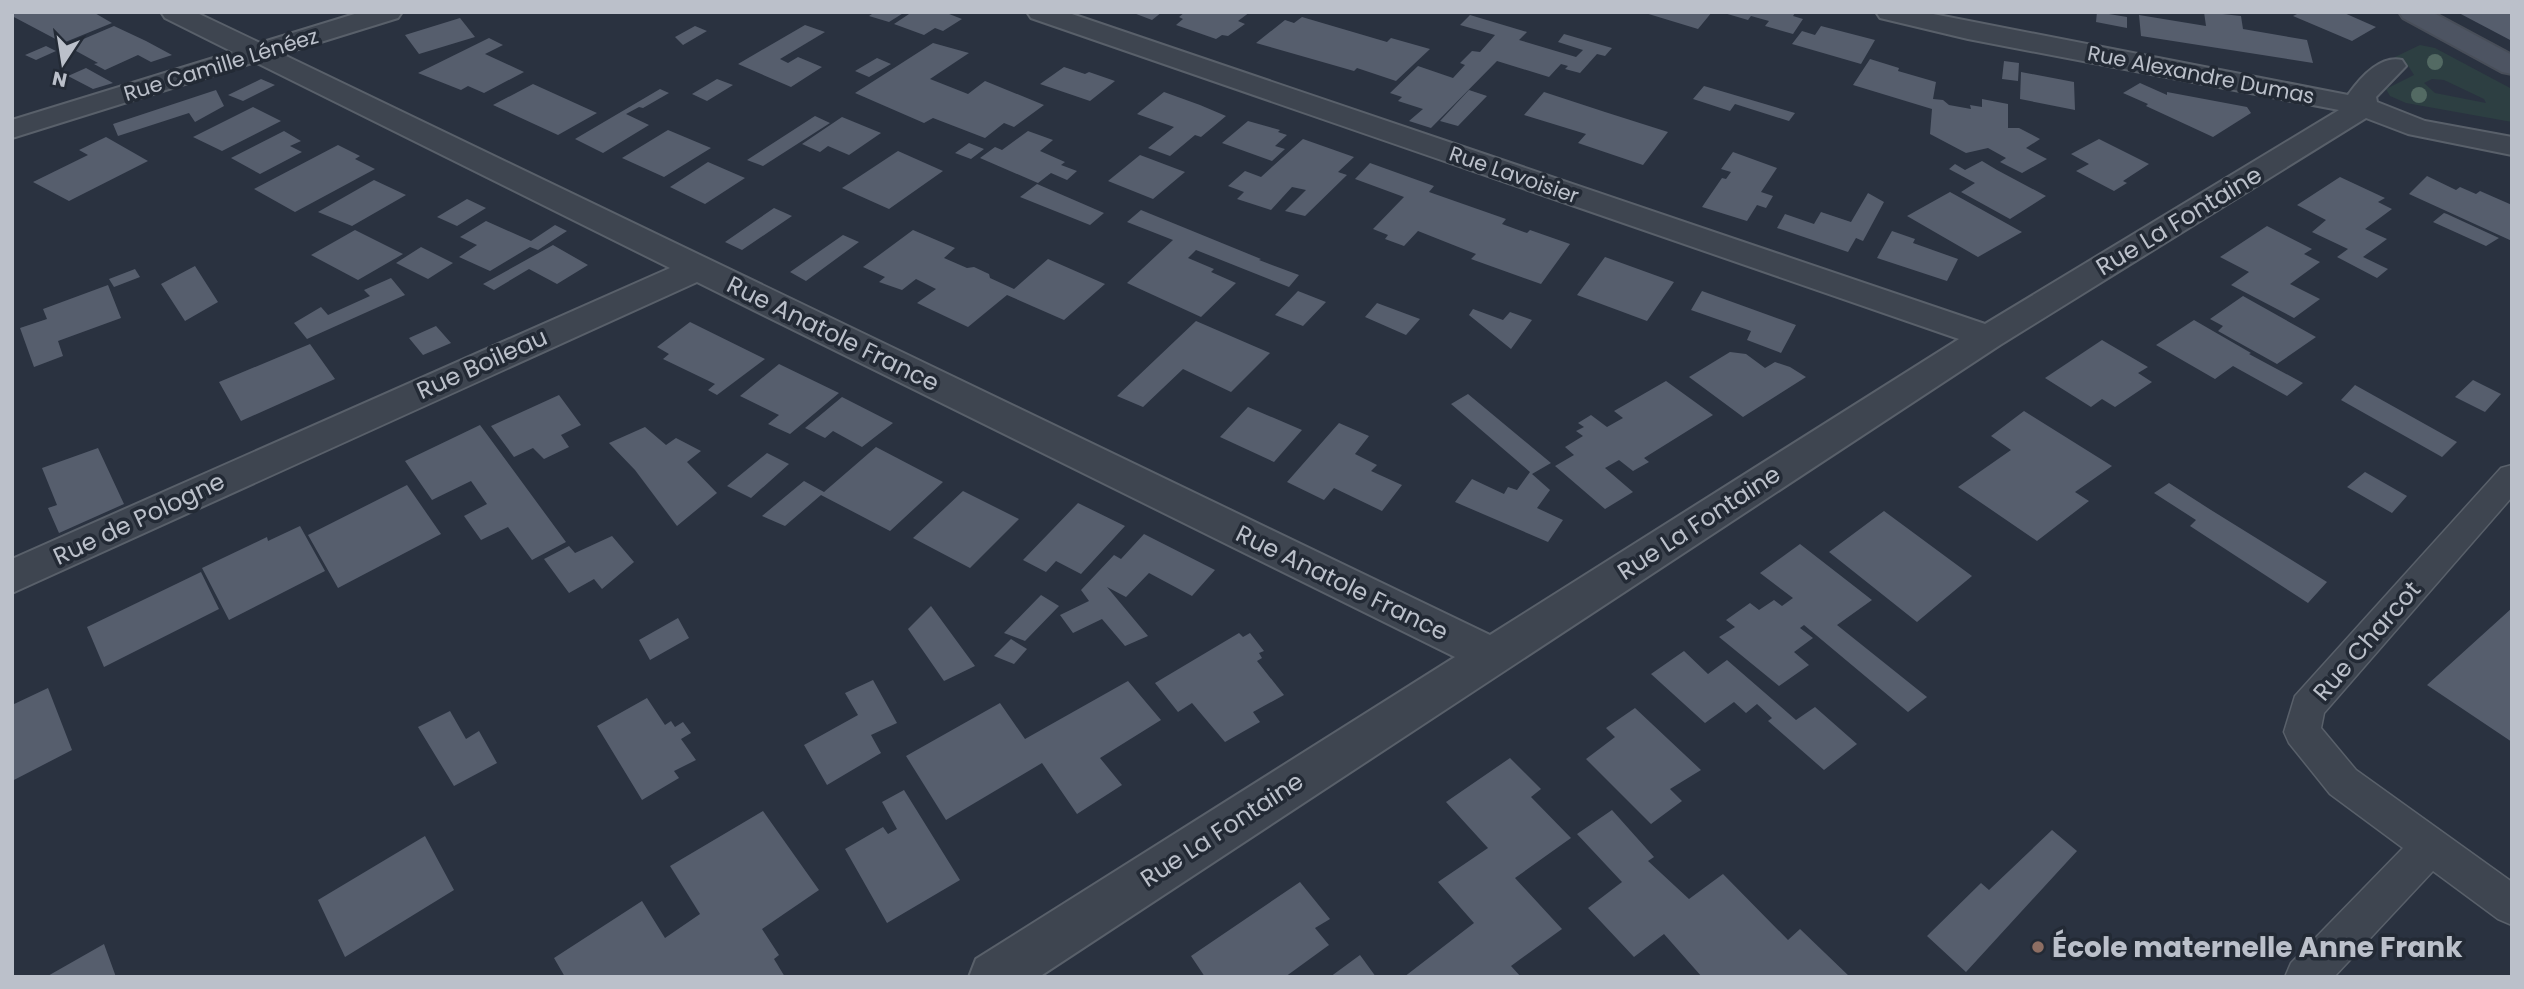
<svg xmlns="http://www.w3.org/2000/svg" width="2524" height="989" font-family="Poppins,sans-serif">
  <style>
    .green { fill: #2d3f42; fill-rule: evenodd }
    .building { fill: #565e6d }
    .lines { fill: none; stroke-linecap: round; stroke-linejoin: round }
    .lane-casing { stroke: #59606a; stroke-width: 3 }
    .street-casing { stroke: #59606a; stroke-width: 4 }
    .secondary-casing { stroke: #484e59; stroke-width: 4 }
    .lane { fill: #3e4550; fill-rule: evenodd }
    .street { fill: #3e4550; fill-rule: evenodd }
    .secondary { fill: #4d5462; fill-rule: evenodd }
    .tree { fill: #536a63 }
    .education-dot { fill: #8d6e63; stroke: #232a35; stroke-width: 2.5 }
    .labels { text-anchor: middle; stroke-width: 7; stroke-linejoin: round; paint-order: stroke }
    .far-street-label { font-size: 21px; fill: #bbc0ca; stroke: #232a35 }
    .street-label { font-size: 24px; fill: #bbc0ca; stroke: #232a35 }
    .near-poi-label { font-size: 28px; font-weight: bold; fill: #bbc0ca; stroke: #232a35; text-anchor: start }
  </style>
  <rect width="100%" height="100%" fill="#2a3240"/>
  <path class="green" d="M2420,45L2435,48L2512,89V122L2406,103L2390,96L2386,89L2414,75L2409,67L2395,57ZM2432,79L2444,80L2484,99L2486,103L2435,93L2424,83Z"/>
  <path class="building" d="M12,12H93L112,23L63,43L12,16Z
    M875,12H905L889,22L869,16Z
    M912,12H944L962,19L943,31L935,28L924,35L894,24Z
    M1131,12H1162L1152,20Z
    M1185,12H1250L1238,21L1245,24L1228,36L1222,35L1216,39L1176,25L1183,19L1179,17Z
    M1642,12H1712L1698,29Z
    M1791,12L1795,13L1793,16L1803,19L1793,34L1765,26L1769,21L1751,16L1748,20L1724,13Z
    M2097,12L2127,17V28L2096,22Z
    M2204,12L2241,16L2243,29L2307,40L2313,63L2141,36L2139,15L2206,26Z
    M2301,12H2342L2376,27L2352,41L2293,16Z
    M2457,12H2512V41Z
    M1470,15L1527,32L1519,40L1576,57L1583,50L1558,42L1564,34L1612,48L1605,56L1597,54L1580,73L1565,69L1568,66L1561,64L1549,77L1497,61L1431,128L1409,121L1423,109L1398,101L1402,97L1390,93L1418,66L1453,78L1465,65L1460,63L1472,51L1480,52L1495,35L1460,25Z
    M1302,17L1387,42L1391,38L1430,49L1396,81L1357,68L1354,71L1256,43L1285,20L1294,23Z
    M460,18L475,37L419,54L405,35Z
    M805,25L825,32L780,59L788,63L798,57L822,67L791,87L738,64Z
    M114,26L146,41L172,55L151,62L138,55L105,70L94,64L98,63L67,46Z
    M695,26L707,31L683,45L675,37Z
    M1821,26L1875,40L1861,64L1792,44L1802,31L1815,35Z
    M489,38L503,45L485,54L524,72L484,93L468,86L461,90L418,73Z
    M933,43L969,53L930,79L968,94L985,81L1044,105L1014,127L1004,123L985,138L933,118L924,123L855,93Z
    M46,46L56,51L36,60L25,55Z
    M877,58L891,64L869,77L855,71Z
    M1870,59L1899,68L1898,71L1936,82L1933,99L1943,100L1949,105L1971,109L1970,105L1982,107V99L2008,104V128H2019L2040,139L2026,148L2047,159L2022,173L2000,162L2006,158L1988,148L1966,153L1930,134L1932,109L1853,85Z
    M2004,61L2019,63L2018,81L2002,79Z
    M1064,67L1085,74L1089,72L1115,81L1090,101L1040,84Z
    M86,68L113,83L93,89L68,76Z
    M2021,72L2074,82L2075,110L2020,99Z
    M261,79L275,85L243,101L228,95Z
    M717,79L733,85L707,101L692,94Z
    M2140,83L2167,95V92L2247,107L2251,113L2213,137L2146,106L2148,104L2123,93Z
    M533,84L597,113L558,135L493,105Z
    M1704,86L1765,104L1795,113L1789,121L1735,104L1730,111L1693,99Z
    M660,89L669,93L643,108L639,107L626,114L649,125L603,153L575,139Z
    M216,90L224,106L195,122L189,113L118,136L113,124Z
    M1469,90L1487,96L1458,126L1440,121Z
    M1164,92L1200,105L1226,116L1201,137L1195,135L1170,156L1148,148L1174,127L1137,114Z
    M1544,92L1605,112L1668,132L1643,165L1578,143L1586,134L1524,115Z
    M253,107L281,121L222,151L193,137Z
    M815,116L830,123L763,166L747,160Z
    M842,117L881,133L849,155L828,146L820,152L802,144Z
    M1248,121L1280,130L1278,132L1287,135L1275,146L1285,149L1272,161L1222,143Z
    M668,130L711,148L664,177L622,158Z
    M284,131L301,141L290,146L302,152L260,174L231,158Z
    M1028,131L1053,140L1040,151L1065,162L1061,165L1077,171L1067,180L1051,173L1038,183L980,158L995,147L1002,150Z
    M106,137L148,161L69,201L33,182L88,155L79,150Z
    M1303,139L1354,157L1338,172L1347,175L1305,216L1285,211L1306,190L1292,187L1271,210L1237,199L1244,192L1228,186L1245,171L1261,177Z
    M2099,139L2149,164L2123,181L2127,183L2114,191L2076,171L2089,164L2071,154Z
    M969,143L984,149L971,159L955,153Z
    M338,145L360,156L355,159L375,169L295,212L254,189Z
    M898,151L943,171L889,209L842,188Z
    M1733,152L1777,168L1761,192L1773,196L1766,208L1757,205L1747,221L1702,207L1722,178L1726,179L1731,172L1721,169Z
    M1140,155L1185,172L1153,199L1108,181Z
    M1982,161L1997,170L2046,196L2010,219L1961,192L1975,183L1949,169L1955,164L1965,170Z
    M708,162L745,178L705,204L670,187Z
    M1370,163L1434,186L1429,192L1506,219L1502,224L1527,233L1530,230L1570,244L1541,284L1471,259L1476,254L1418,231L1404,246L1385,239L1388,235L1373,229L1404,197L1355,179Z
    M2427,176L2456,190L2460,187L2476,194L2480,191L2512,205V241L2409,194Z
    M2340,177L2385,198L2378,202L2392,209L2365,229L2387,239L2363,257L2388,269L2377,278L2337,257L2348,249L2312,232L2326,220L2297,205Z
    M374,180L406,195L352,226L318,212Z
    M1037,184L1081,203L1104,213L1090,225L1020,197Z
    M1950,192L2022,232L1978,257L1907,216Z
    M1868,193L1884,202L1863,241L1856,238L1848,252L1777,228L1785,214L1814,224L1821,212L1851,222Z
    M467,199L486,208L457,226L437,217Z
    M774,208L792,216L742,250L725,242Z
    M1141,210L1261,259L1259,260L1299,275L1289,287L1196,250L1188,258L1214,269L1211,272L1236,283L1201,317L1127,283L1173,240L1127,222Z
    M2444,213L2447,214L2499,238L2486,246L2433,222Z
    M486,221L531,241L555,225L567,231L538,250L530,247L490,271L459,257L477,245L460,237Z
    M2267,226L2312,249L2304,254L2320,262L2290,284L2320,299L2294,318L2231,285L2249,272L2220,257Z
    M355,230L403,254L358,280L311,255Z
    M913,230L955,248L944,258L967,268L974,267L989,274L990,278L1014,289L1048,259L1105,284L1064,320L1007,295L968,327L917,303L936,289L916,279L902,290L879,282L885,277L863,267Z
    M1892,231L1915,239L1913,243L1958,259L1947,281L1877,258Z
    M843,235L859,242L806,281L790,272Z
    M553,245L588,265L557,284L529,269L494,290L483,284Z
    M421,247L453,263L428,279L396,263Z
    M1605,257L1674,282L1647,321L1577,295Z
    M195,266L218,302L185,321L161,284Z
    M135,269L140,277L114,287L109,279Z
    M391,278L405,295L307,339L294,323L321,307L328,315L370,296L364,290Z
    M108,285L121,318L58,341L63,356L34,367L20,328L47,319L43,309Z
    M1298,291L1326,302L1303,326L1275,315Z
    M1702,291L1796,325L1781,353L1747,340L1751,331L1691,310Z
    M2243,296L2316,337L2277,364L2218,331L2223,326L2210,319Z
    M1377,303L1420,319L1406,335L1365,317Z
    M1473,309L1503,320L1510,312L1532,320L1511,349L1469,315Z
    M2194,320L2251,353L2249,354L2303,383L2287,396L2233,366L2215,379L2156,345Z
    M1196,321L1270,353L1231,392L1183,369L1143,407L1117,396Z
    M690,322L765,359L717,395L708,390L715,384L663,359L669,354L657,347Z
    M436,326L451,343L423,355L409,338Z
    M2102,340L2148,367L2138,373L2152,382L2115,407L2102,399L2091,407L2045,378Z
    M310,344L335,379L241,421L219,382Z
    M1730,352L1746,354L1765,368L1775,362L1790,367L1806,377L1743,417L1689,377Z
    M779,364L839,393L790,434L768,424L779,415L740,396Z
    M2473,380L2501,394L2485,412L2455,397Z
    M1666,381L1713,415L1644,458L1649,462L1633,471L1619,460L1605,468L1633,492L1605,509L1555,466L1574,455L1565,447L1583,436L1576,431L1584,427L1578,423L1591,415L1607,427L1623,418L1614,411Z
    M2355,385L2457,442L2442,457L2341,400Z
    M1468,394L1551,463L1532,474L1550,490L1537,508L1563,520L1548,542L1455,502L1472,479L1504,494L1508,487L1517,490L1530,472L1451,404Z
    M559,395L581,425L561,435L569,447L544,459L533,448L514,457L491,426Z
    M842,397L893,423L862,447L833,431L825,438L805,428Z
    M1248,407L1302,430L1274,462L1220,437Z
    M2024,411L2112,466L2075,492L2089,501L2037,541L1958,487L2011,450L1991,436Z
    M1339,423L1369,436L1355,454L1377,465L1371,471L1402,485L1382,511L1334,488L1324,500L1287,482Z
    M480,425L566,542L532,560L508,527L481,540L464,516L487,504L471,481L432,500L405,461Z
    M645,427L666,445L676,438L701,451L687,462L717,493L677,526L635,470L609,443Z
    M876,447L943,482L890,531L821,495L785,526L762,516L804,481L824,492Z
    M98,448L124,504L59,533L48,508L57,505L42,468Z
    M767,453L789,464L751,498L727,486Z
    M2365,472L2407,496L2392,513L2347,487Z
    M2169,483L2211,510L2327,582L2308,603L2190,526L2196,520L2154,493Z
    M407,485L441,534L338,588L308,535Z
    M963,491L1019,519L970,568L913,538Z
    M1078,503L1125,526L1081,574L1056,561L1046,572L1023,560Z
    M1884,511L1972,576L1917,622L1829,552Z
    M300,526L325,571L229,620L202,568L267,537L268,541Z
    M1144,534L1215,570L1192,596L1149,573L1126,597L1107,587L1148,636L1125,646L1102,619L1073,633L1060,615L1089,601L1081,590L1114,555L1121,559Z
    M612,536L634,562L602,589L594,579L569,593L544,559L569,546L575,553Z
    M1800,544L1872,600L1837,625L1927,697L1908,712L1804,625L1800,628L1813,638L1794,652L1809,665L1779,686L1719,637L1735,627L1726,620L1750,603L1759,610L1774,600L1782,606L1793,598L1760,573Z
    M201,572L219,609L104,667L87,627Z
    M1041,595L1059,606L1025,641L1004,633Z
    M931,606L975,666L944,681L908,629Z
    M2512,608V742L2427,685Z
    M678,618L689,638L650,660L639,640Z
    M1239,633L1243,637L1250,633L1264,651L1259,653L1262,658L1257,661L1284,695L1253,712L1260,722L1225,742L1192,703L1178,712L1155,683Z
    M1011,639L1027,649L1014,664L994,656Z
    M1684,651L1708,674L1727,660L1796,720L1815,707L1857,744L1824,770L1768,721L1772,718L1757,704L1746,713L1734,702L1705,723L1651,674Z
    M873,680L897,723L871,735L881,753L827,785L804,745L858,715L845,693Z
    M1128,681L1161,720L1100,758L1122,785L1077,814L1042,763L946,820L906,756L1000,703L1025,739Z
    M48,688L72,750L12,781V705Z
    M647,698L665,725L671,721L675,727L683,722L691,733L681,739L696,760L674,771L679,778L642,800L597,726Z
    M1635,708L1701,770L1670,789L1682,801L1651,824L1586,759L1615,737L1606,728Z
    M450,711L466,739L479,731L497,763L454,786L418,727Z
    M1510,758L1541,789L1531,797L1571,838L1515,878L1562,929L1511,966L1521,977H1404L1474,923L1438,882L1488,848L1446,802Z
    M904,790L960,880L887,923L845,849L883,827L888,834L897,829L882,802Z
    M1612,810L1654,857L1648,861L1689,899L1723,874L1788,940L1800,929L1850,977H1702L1664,934L1634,957L1588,908L1622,882L1577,834Z
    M763,811L819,890L762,929L779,955L774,959L785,977H565L554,958L642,901L665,938L700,914L670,866Z
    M2052,830L2077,851L1966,972L1927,936L1981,883L1989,890Z
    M425,836L454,890L345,957L318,900Z
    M1300,882L1330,919L1315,928L1329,945L1285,977H1205L1191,956Z
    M104,944L116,977H46Z
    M1360,955L1376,977H1330Z"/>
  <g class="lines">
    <defs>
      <path id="lane" d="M2512,465V497L2324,713L2321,728L2356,770L2512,882V925L2498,919L2433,871L2334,977H2285L2291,963L2403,848L2330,794L2289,743L2284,732L2295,696L2501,468Z"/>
      <path id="street" d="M161,12H195L260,43L361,12H402L398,18L282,54L1490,635L1959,339L1031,18L1027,12H1066L1985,324L2339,110L1968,39L1880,18L1876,12H1923L2348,95C2360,78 2380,55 2402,60L2406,66L2376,97L2377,102L2425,121L2512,137V155L2408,134L2366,118L2000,345L1039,977H969L976,959L1455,657L697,282L12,593V559L670,268L255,62L12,138V120L233,52L165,18Z"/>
      <path id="secondary" d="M2399,12H2432L2512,55V74L2502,72L2403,18Z"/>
    </defs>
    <use href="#lane" class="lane-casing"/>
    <use href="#street" class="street-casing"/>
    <use href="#secondary" class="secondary-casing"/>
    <use href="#lane" class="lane"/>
    <use href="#street" class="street"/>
    <use href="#secondary" class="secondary"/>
  </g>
  <g class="tree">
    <circle cx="2435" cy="62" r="8"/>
    <circle cx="2419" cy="95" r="8"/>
  </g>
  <circle class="education-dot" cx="2038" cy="947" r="7"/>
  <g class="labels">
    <g class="far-street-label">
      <text transform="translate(221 65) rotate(-17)" y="7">Rue Camille Lénéez</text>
      <text transform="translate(2201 75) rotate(11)" y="7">Rue Alexandre Dumas</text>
      <text transform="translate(1514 175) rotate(19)" y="7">Rue Lavoisier</text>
    </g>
    <g class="street-label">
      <text transform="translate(2179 221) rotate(-31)" y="8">Rue La Fontaine</text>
      <text transform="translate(833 334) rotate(26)" y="8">Rue Anatole France</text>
      <text transform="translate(482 364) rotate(-24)" y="8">Rue Boileau</text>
      <text transform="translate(139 519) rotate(-25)" y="8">Rue de Pologne</text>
      <text transform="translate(1699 523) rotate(-33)" y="8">Rue La Fontaine</text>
      <text transform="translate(1342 583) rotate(26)" y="8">Rue Anatole France</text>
      <text transform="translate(2367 641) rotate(-49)" y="8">Rue Charcot</text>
      <text transform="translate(1222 830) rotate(-33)" y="8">Rue La Fontaine</text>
    </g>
    <g class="near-poi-label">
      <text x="2052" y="957">École maternelle Anne Frank</text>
    </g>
  </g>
  <rect width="2524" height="989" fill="none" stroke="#bbc0ca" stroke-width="28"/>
  <g transform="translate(63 63) rotate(192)" stroke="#232a35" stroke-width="5" paint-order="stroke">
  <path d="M0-5L12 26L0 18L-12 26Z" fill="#bbc0ca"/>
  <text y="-10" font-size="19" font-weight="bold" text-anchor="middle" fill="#bbc0ca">N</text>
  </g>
</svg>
